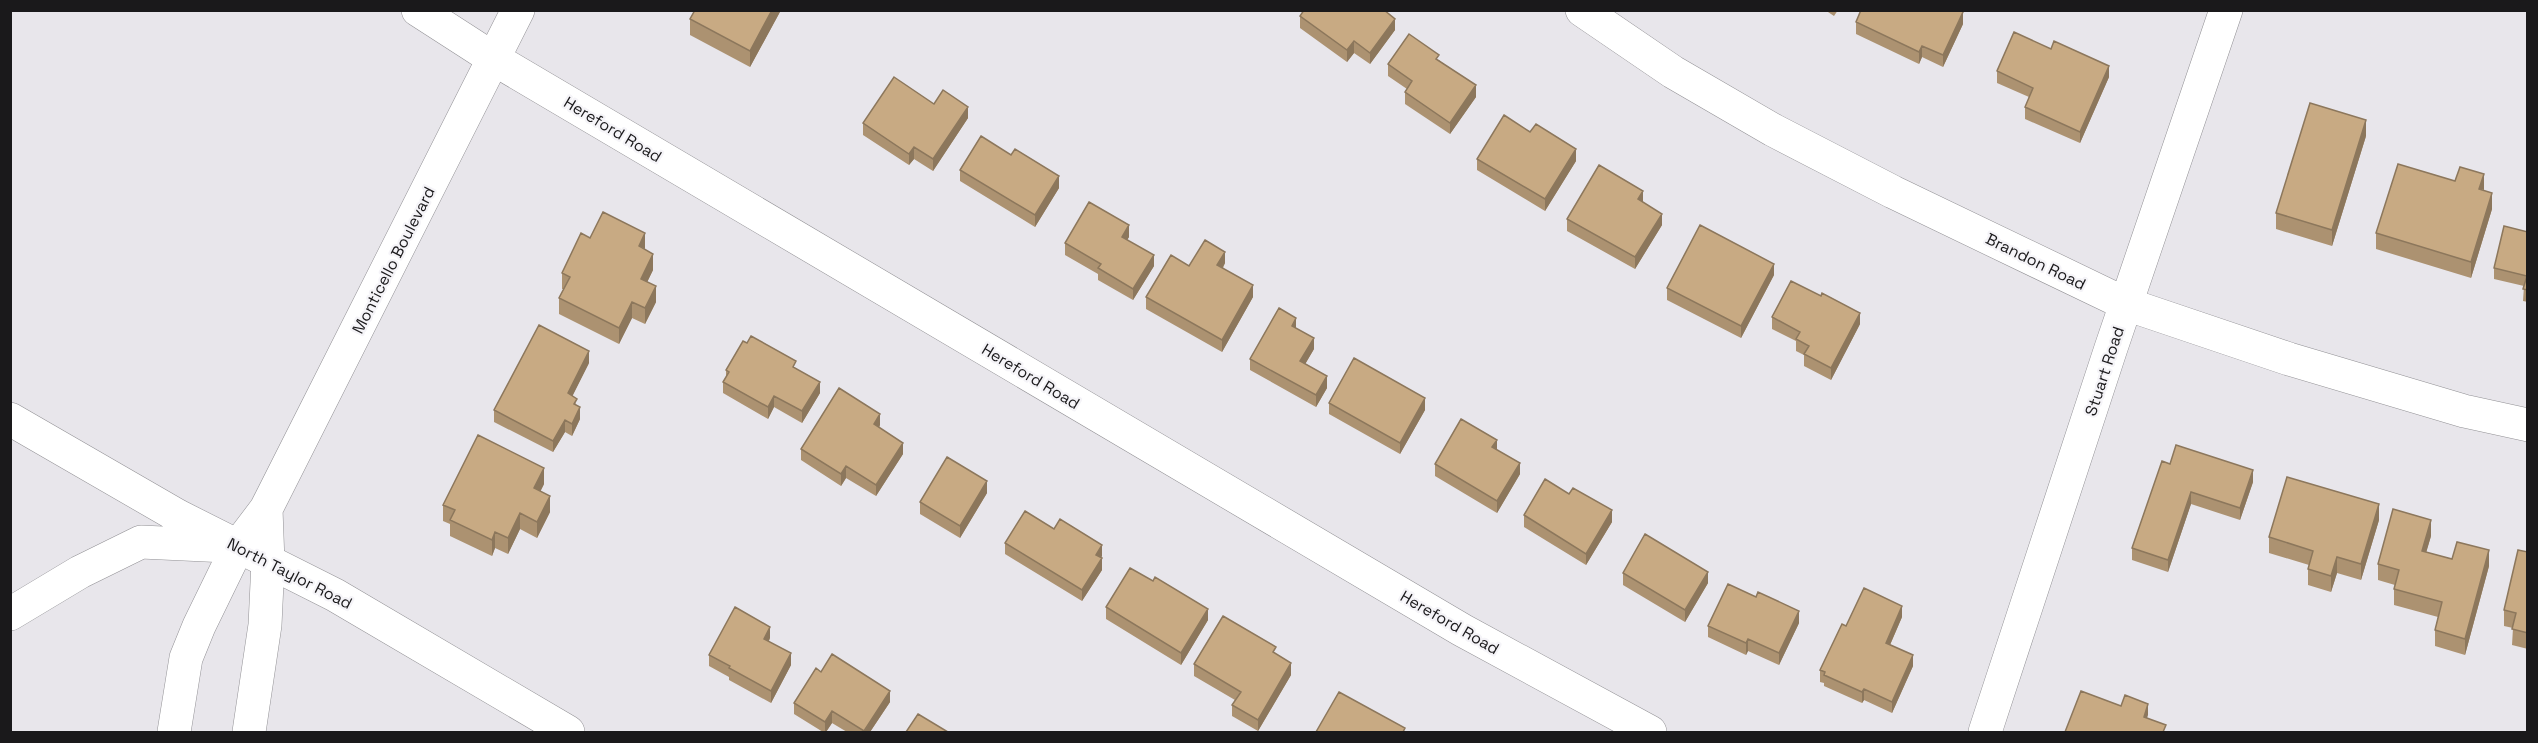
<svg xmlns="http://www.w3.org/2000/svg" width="2538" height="743" font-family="'Space Grotesk',sans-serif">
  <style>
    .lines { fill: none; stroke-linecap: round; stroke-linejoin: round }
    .minor-casing { stroke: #929195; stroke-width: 34 }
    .major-casing { stroke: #929195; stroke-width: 34 }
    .minor { stroke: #fff; stroke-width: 33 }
    .major { stroke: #fff; stroke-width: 33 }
    .wall { fill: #ac9271 }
    .shaded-wall { fill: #8c775c }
    .building { fill: #c8aa83; stroke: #8c775c; stroke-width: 1.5 }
    .labels { text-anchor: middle; stroke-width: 4.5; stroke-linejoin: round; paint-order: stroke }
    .street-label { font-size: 16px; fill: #1a191b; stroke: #f5f4f8 }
  </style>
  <rect width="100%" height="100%" fill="#e8e6eb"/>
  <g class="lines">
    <defs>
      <path id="minor" d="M418,10L494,59L1462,630L1650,732
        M1582,10L1673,72L1773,130L1893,192L2126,304L2289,359L2464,411L2528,425
        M10,419L178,516L335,595L568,732
        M10,614L80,572L141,542L227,546
        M1985,732L2111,348L2226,10"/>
      <path id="major" d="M174,732L186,658L199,626L238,546L266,509L518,10
        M249,732L265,625L268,562L266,509"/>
    </defs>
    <use href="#minor" class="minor-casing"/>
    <use href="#major" class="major-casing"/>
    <use href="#minor" class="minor"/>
    <use href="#major" class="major"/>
  </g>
  <path class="wall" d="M781,10L750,67L690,35V19Z
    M1825,10H1838L1834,16Z
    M1300,16L1395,30L1370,64L1354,53L1347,62L1300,28Z
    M1856,22L1963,24L1943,67L1922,57L1919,64L1856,34Z
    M1439,60L1476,97L1450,134L1405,104V92L1407,89L1388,76V64Z
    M1997,71L2109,77L2080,143L2025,119V107L2029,97L1997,83Z
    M934,104L968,118L933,171L914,159L909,165L863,135V123Z
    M2366,136L2332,246L2276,229V213Z
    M1477,159L1576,161L1545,211L1477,170Z
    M960,170L1059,188L1035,227L960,181Z
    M2484,190L2492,209L2471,278L2376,249V233Z
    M1567,219L1662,225L1635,269L1567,231Z
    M2528,232V302L2523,301L2524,286L2494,279V268Z
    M1129,237L1127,240L1154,266L1133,300L1098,280V274L1065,255V243Z
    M590,238L645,249L653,270L647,282L656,302L645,324L632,318L619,344L559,314V298L564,289H562V273Z
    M1225,263L1223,268L1253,297L1222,352L1146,309V297L1189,266Z
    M1774,275L1741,338L1667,300V288Z
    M1772,317L1860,324L1831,380L1804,366V355L1796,351V341L1772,329Z
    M1314,349L1305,364L1327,388L1316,407L1250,370V359Z
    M589,363L572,396L577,406L580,419L572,436L565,432L553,452L494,422V410Z
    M796,368L820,393L802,423L774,407L768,419L723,393V382L726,377V370Z
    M1329,403L1425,410L1400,454L1329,414Z
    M880,425L879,428L903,454L876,496L846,478L841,486L801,460V449Z
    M1435,464L1520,474L1497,513L1435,476Z
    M2170,464L2253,482L2240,520L2191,504L2168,572L2132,560V548Z
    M544,484L540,492L550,512L537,538L520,529L508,554L495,548L492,556L450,536V524L443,521V505Z
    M987,493L960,538L920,514V502Z
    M1569,494L1612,522L1586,565L1524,527V515Z
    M2379,520L2361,580L2337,573L2331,592L2308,585V569L2309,565L2269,553V537Z
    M1054,529L1102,556L1101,557L1102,570L1082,601L1005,554V543Z
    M2431,536L2426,552L2452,559L2489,566L2465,655L2435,646V630L2438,617L2394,605V589L2395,585L2378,580V564Z
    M2528,552V649L2512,645L2513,628L2504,626V610Z
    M1623,573L1708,583L1685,622L1623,585Z
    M1153,581L1208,620L1181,665L1106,619V607Z
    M1902,617L1890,645L1913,666L1892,713L1864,700L1862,703L1824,686V683L1820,682V670L1846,626Z
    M1799,623L1779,665L1748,651L1746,655L1708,637V626Z
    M770,638L769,641L791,665L771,703L729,680V677L709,666V655Z
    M1276,654L1291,675L1258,731L1232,716V705L1235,700L1194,676V664Z
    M821,672L890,702L870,732H847L832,723L826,732H823L794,714V703Z"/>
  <path class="shaded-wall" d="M772,10H781L750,67V51Z
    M1963,12V24L1943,67V55Z
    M1395,19V30L1370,64V53Z
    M1354,41V53L1347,62V50Z
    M1922,46V57L1919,64V52Z
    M2109,66V77L2080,143V132Z
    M1476,85V97L1450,134V123Z
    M968,107V118L933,171V159Z
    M2366,120V136L2332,246V230Z
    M914,147V159L909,165V154Z
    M1576,149V161L1545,211V199Z
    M2484,174V190L2479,189Z
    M1059,176V188L1035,227V215Z
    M1643,191V203L1638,199Z
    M2492,193V209L2471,278V262Z
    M1662,214V225L1635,269V257Z
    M1129,225V237L1122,248V237Z
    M645,233V249L639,246Z
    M1225,252V263L1217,277V265Z
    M653,254V270L641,295V279Z
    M1154,255V266L1133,300V289Z
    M1774,264V275L1741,338V326Z
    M1253,285V297L1222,352V340Z
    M656,286V302L645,324V308Z
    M632,302V318L619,344V328Z
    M1860,313V324L1831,380V368Z
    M1296,318V330L1292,326Z
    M1314,338V349L1300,373V361Z
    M589,351V363L568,405V393Z
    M1327,376V388L1316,407V395Z
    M820,382V393L802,423V411Z
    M774,396V407L768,419V407Z
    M1425,398V410L1400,454V443Z
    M580,407V419L572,436V424Z
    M880,414V425L874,436V424Z
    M565,420V432L553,452V441Z
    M1497,440V452L1492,447Z
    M903,443V454L876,496V485Z
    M1520,463V474L1497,513V501Z
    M846,466V478L841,486V474Z
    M544,468V484L534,504V488Z
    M2253,470V482L2240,520V508Z
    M987,481V493L960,538V526Z
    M2191,492V504L2168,572V560Z
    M550,496V512L537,538V522Z
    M2379,504V520L2361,580V564Z
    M1612,510V522L1586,565V554Z
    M520,513V529L508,554V538Z
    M2431,520V536L2422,567V551Z
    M495,532V548L492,556V540Z
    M1102,545V556L1096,566V555Z
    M2489,550V566L2465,655V639Z
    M2337,557V573L2331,592V576Z
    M1102,558V570L1082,601V590Z
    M1708,572V583L1685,622V610Z
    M1902,606V617L1886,654V643Z
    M1208,609V620L1181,665V653Z
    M1799,611V623L1779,665V653Z
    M770,627V638L764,650V639Z
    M1748,639V651L1746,655V643Z
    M791,653V665L771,703V691Z
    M1913,655V666L1892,713V702Z
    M1291,663V675L1258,731V720Z
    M1864,689V700L1862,703V692Z
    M890,691V702L870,732H864Z
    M2148,704V715L2144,728V717Z
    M832,711V723L826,732H825V722Z"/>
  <path class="building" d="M695,10H772L750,51L690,19Z
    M1304,10H1384L1395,19L1370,53L1354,41L1347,50L1300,16Z
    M1861,10H1960L1963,12L1943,55L1922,46L1919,52L1856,22Z
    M2014,32L2051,49L2054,41L2109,66L2080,132L2025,107L2033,88L1997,71Z
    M1409,34L1439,55L1436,59L1476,85L1450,123L1405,92L1412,81L1388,64Z
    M894,77L934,104L943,90L968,107L933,159L914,147L909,154L863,123Z
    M2310,103L2366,120L2332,230L2276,213Z
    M1504,115L1530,132L1536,124L1576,149L1545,199L1477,159Z
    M981,136L1011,155L1015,149L1059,176L1035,215L960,170Z
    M2398,164L2455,181L2460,167L2484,174L2479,189L2492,193L2471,262L2376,233Z
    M1599,165L1643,191L1638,199L1662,214L1635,257L1567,219Z
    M1089,202L1129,225L1122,237L1154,255L1133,289L1098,268L1101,264L1065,243Z
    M603,212L645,233L639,246L653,254L641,279L656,286L645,308L632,302L619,328L559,298L570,277L562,273L581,233L590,238Z
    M1700,225L1774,264L1741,326L1667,288Z
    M2504,226L2528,232V290L2523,289L2527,276L2494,268Z
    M1205,240L1225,252L1217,265L1253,285L1222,340L1146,297L1171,255L1189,266Z
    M1791,281L1821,296L1822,293L1860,313L1831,368L1804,354L1809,346L1796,339L1800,332L1772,317Z
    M1279,308L1296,318L1292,326L1314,338L1300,361L1327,376L1316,395L1250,359Z
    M539,325L589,351L568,393L577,399L574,404L580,407L572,424L565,420L553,441L494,410Z
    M751,336L796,361L793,367L820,382L802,411L774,396L768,407L723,382L729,372L726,370L743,341L747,343Z
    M1354,358L1425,398L1400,443L1329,403Z
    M839,388L880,414L874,424L903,443L876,485L846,466L841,474L801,449Z
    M1461,419L1497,440L1492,447L1520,463L1497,501L1435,464Z
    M478,435L544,468L534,488L550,496L537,522L520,513L508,538L495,532L492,540L450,520L455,510L443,505Z
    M2176,445L2253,470L2240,508L2191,492L2168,560L2132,548L2162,461L2170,464Z
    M947,457L987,481L960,526L920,502Z
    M2287,477L2379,504L2361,564L2337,557L2331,576L2308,569L2313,551L2269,537Z
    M1545,479L1569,494L1573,488L1612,510L1586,554L1524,515Z
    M2393,509L2431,520L2422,551L2452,559L2457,542L2489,550L2465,639L2435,630L2442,602L2394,589L2399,570L2378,564Z
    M1025,511L1054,529L1060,519L1102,545L1096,555L1102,558L1082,590L1005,543Z
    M1645,534L1708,572L1685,610L1623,573Z
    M2518,550L2528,552V633L2512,629L2516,613L2504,610Z
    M1130,568L1153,581L1155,577L1208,609L1181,653L1106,607Z
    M1728,584L1756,597L1758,592L1799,611L1779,653L1748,639L1746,643L1708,626Z
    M1864,588L1902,606L1886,643L1913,655L1892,702L1864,689L1862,692L1824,675L1825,672L1820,670L1842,624L1846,626Z
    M735,607L770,627L764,639L791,653L771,691L729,668L730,666L709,655Z
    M1223,616L1276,647L1273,652L1291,663L1258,720L1232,705L1241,692L1194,664Z
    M832,654L890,691L864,731L832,711L825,722L794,703L816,668L821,672Z
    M2081,691L2121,706L2125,695L2148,704L2144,717L2166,725L2163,732H2065Z
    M1339,692L1405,728L1403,732H1316Z
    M918,714L948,732H906Z"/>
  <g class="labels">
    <g class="street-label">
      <text transform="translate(613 129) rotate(31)" y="6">Hereford Road</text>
      <text transform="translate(393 260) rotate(-63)" y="6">Monticello Boulevard</text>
      <text transform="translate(2036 261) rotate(26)" y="6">Brandon Road</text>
      <text transform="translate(2104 371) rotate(-72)" y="6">Stuart Road</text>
      <text transform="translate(1031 376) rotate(31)" y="6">Hereford Road</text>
      <text transform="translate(290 573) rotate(27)" y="6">North Taylor Road</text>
      <text transform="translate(1450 622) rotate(30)" y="6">Hereford Road</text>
    </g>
  </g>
  <rect width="2538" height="743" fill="none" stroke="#1a191b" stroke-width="24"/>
</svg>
